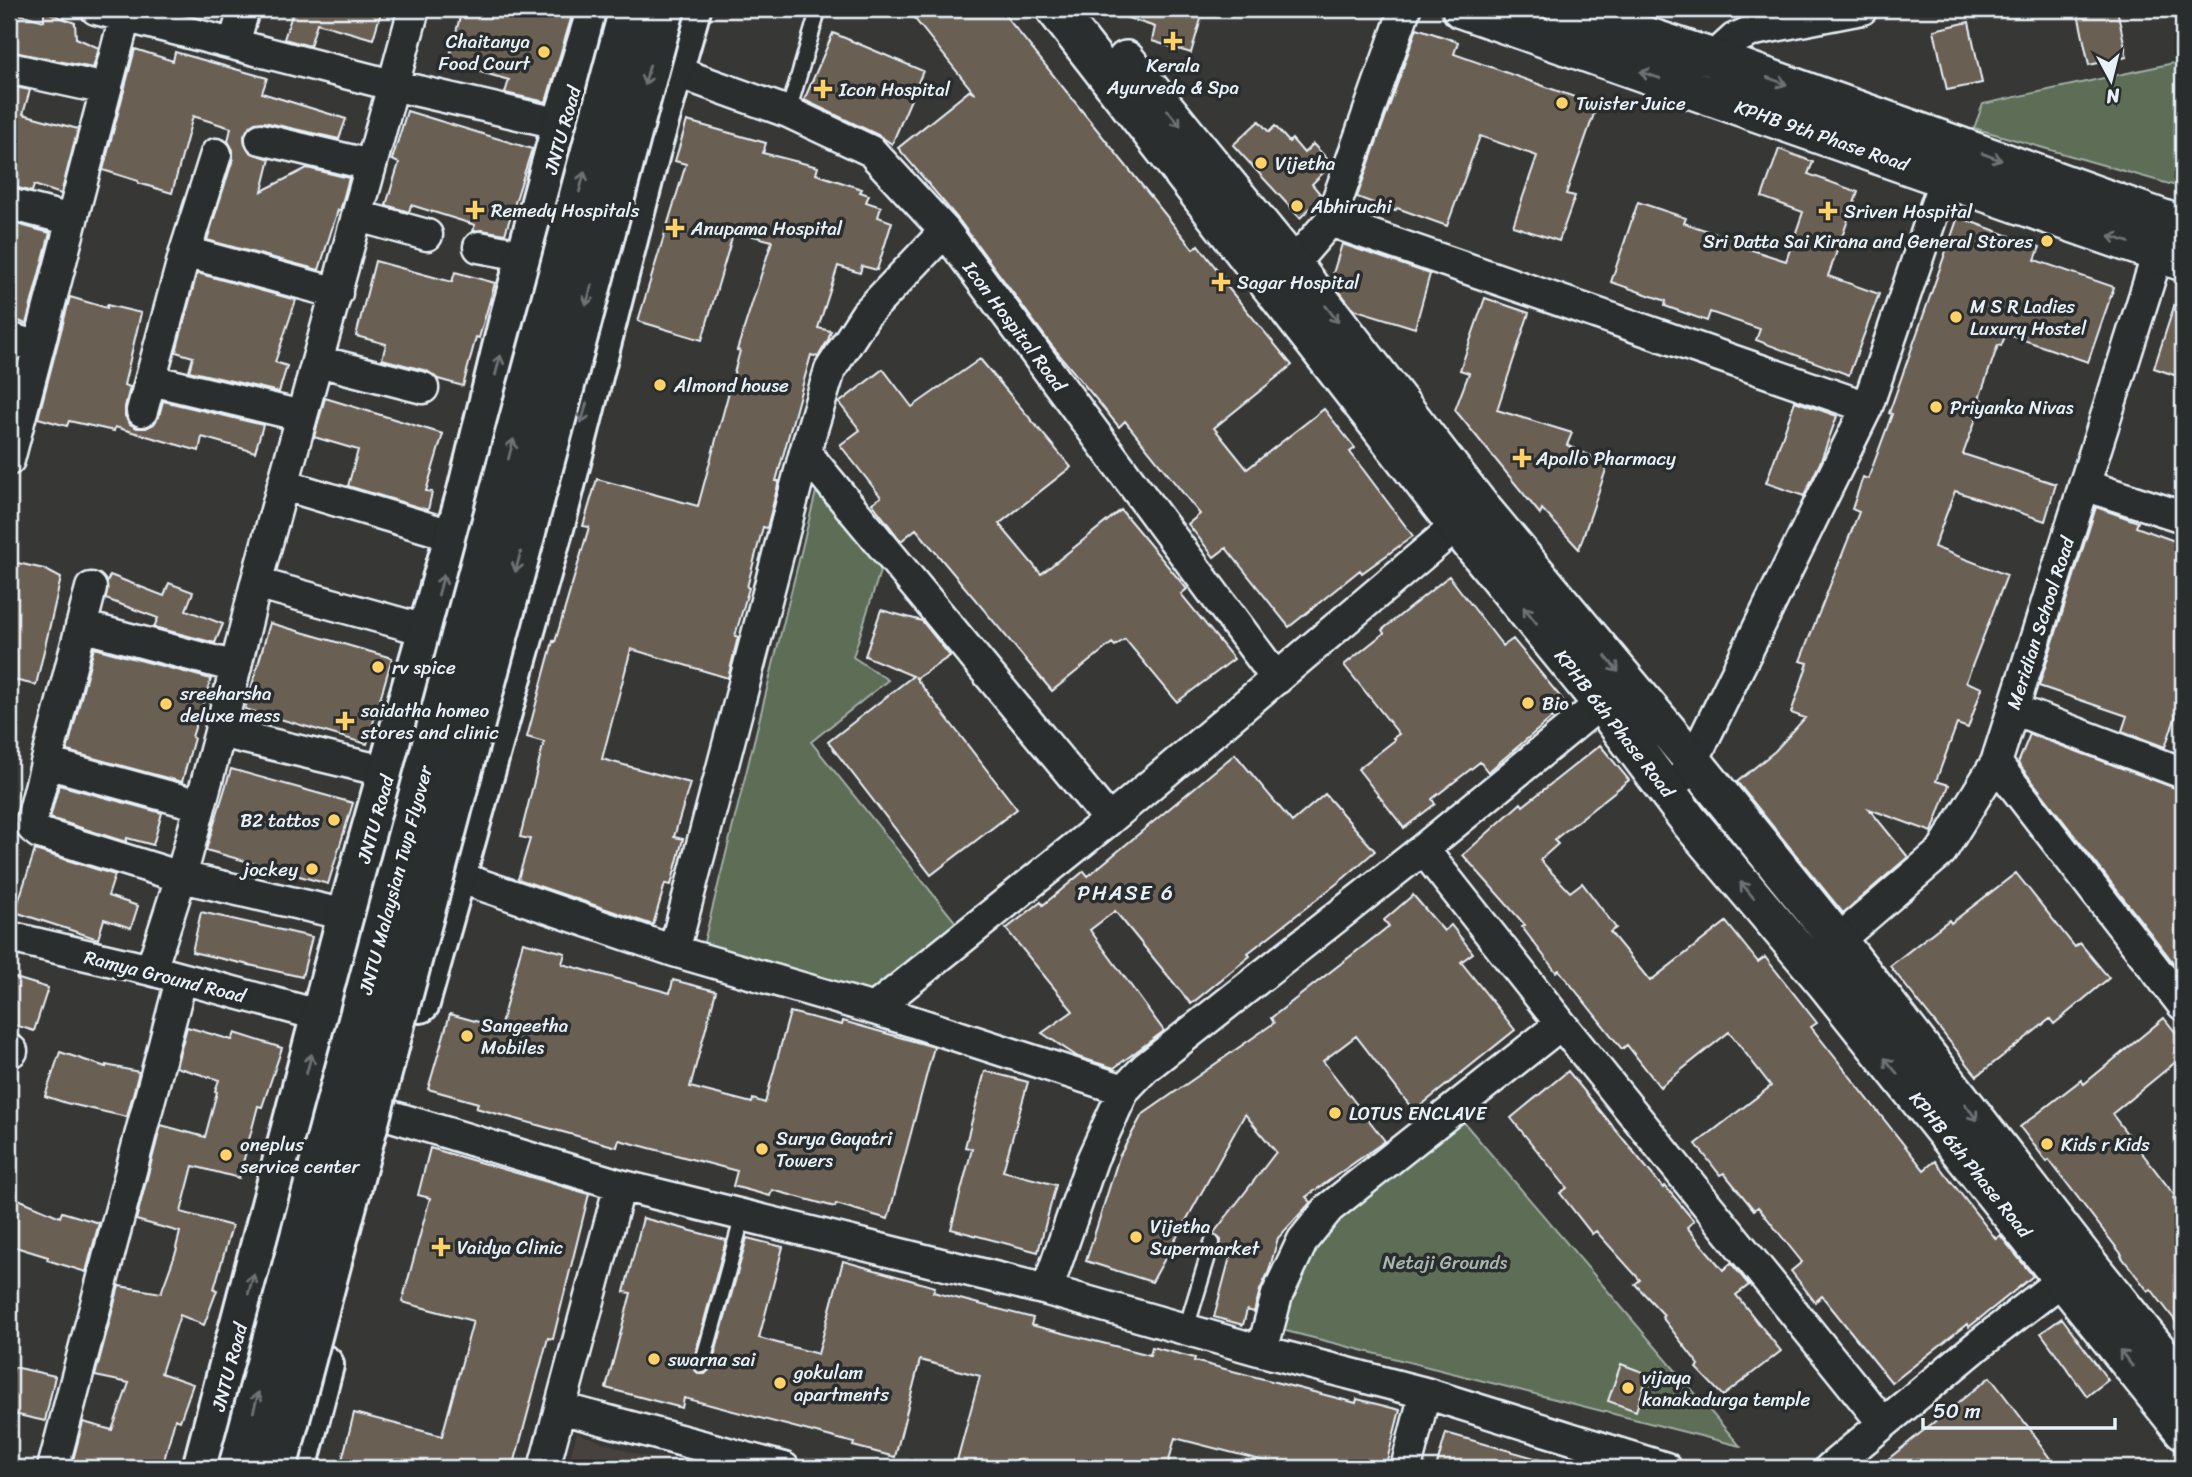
<svg xmlns="http://www.w3.org/2000/svg" width="2192" height="1477" font-family="Sriracha,sans-serif">
  <style>
    .built { fill: #47433e }
    .green { fill: #5d6d56; stroke: #a2afa7; stroke-width: 2 }
    .building { fill: #6b5f52; stroke: #e8f1f8; stroke-width: 2 }
    .lines { fill: none; stroke-linecap: round; stroke-linejoin: round }
    .service-casing { stroke: #e8f1f8; stroke-width: 19 }
    .minor-casing { stroke: #e8f1f8; stroke-width: 35 }
    .tertiary-casing { stroke: #e8f1f8; stroke-width: 42 }
    .primary-casing { stroke: #e8f1f8; stroke-width: 44 }
    .service { stroke: #2a2d2e; stroke-width: 14 }
    .minor { stroke: #2a2d2e; stroke-width: 30 }
    .tertiary { stroke: #2a2d2e; stroke-width: 37 }
    .primary { stroke: #2a2d2e; stroke-width: 38 }
    .primary-bridge-casing { stroke: #e8f1f8; stroke-width: 44; stroke-linecap: butt }
    .primary-bridge { stroke: #2a2d2e; stroke-width: 38 }
    .oneway { stroke: #6c7275 }
    .poi-dot { fill: #ffd166; stroke: #2a2d2e; stroke-width: 2.5 }
    .labels { text-anchor: middle; stroke-width: 7; stroke-linejoin: round; paint-order: stroke }
    .poi-label { font-size: 19px; fill: #e8f1f8; stroke: #2a2d2e; text-anchor: start }
    .street-label { font-size: 19px; fill: #e8f1f8; stroke: #2a2d2e }
    .park-label { font-size: 19px; fill: #a9b6af; stroke: #2a2d2e }
    .neighbourhood-label { font-size: 21px; letter-spacing: 2px; fill: #e8f1f8; stroke: #2a2d2e }
  </style>
  <rect width="100%" height="100%" fill="#373735"/>
  <filter id="ink" filterUnits="userSpaceOnUse"><feTurbulence type="fractalNoise" baseFrequency=".0143" numOctaves="2"/><feDisplacementMap in="SourceGraphic" scale="14" xChannelSelector="R" yChannelSelector="G"/><feConvolveMatrix kernelMatrix="1 2 1 2 8 2 1 2 1" color-interpolation-filters="sRGB"/></filter>
  <g filter="url(#ink)">
    <path class="built" d="M577,1433L656,1461L653,1468H567Z"/>
    <path class="green" d="M2183,61V188L1974,128L1983,104Z
      M816,492L881,568L853,657L888,680L811,742L957,924L869,996L703,946Z
      M1461,1119L1740,1446L1278,1329L1286,1298L1326,1224Z"/>
    <path class="building" d="M289,9H382L373,39L317,23L310,46L284,39L292,15L289,14Z
      M462,9H574L546,102L505,93L509,80L448,63Z
      M907,9H1000L1193,249L1198,245L1226,281L1224,283L1292,365L1214,428L1247,469L1324,409L1355,448L1350,452L1413,536L1362,573L1360,570L1289,627L1226,548L1214,557L1188,524L1200,514L1125,421L1119,427L1052,346L959,220L898,148L969,91L974,93Z
      M1114,9H1204L1191,53L1152,41L1155,27L1113,13Z
      M2077,9H2117L2127,57L2089,65Z
      M9,11L44,21V11L75,23L76,38L99,48L93,68L9,51Z
      M1969,22L1982,83L1947,90L1934,30Z
      M1417,28L1458,42L1454,54L1597,105L1566,194L1575,196L1559,241L1513,226L1537,156L1480,136L1447,226L1397,208L1395,211L1357,197Z
      M833,33L923,71L892,144L878,135L804,100Z
      M135,49L173,61L175,52L267,78L262,93L346,119L339,139L264,122L255,123L249,127L244,136L245,145L250,152L270,159L262,191L307,168L349,178L340,211L338,210L319,270L207,240L233,159V150L228,141L231,128L193,116L172,193L138,183V181L103,170Z
      M9,86L30,90L23,114L78,129L61,194L34,185L32,192L15,187V183L9,181Z
      M407,111L532,149L505,234L482,230L473,231L475,225L411,205L409,212L386,205L399,163L392,160Z
      M687,121L766,143L763,153L818,167L816,174L862,189L860,192L869,195L866,202L881,207L878,217L892,222L877,270L862,266L860,273L838,266L818,328L831,331L828,340L818,357L811,355L776,481H779L767,528L763,527L747,587L749,588L735,636L738,637L728,678L631,649L602,759L690,783L674,837L683,839L671,885L665,884L653,925L518,879L530,839L520,837L544,742L527,737L553,641L555,642L589,527L583,526L597,479L698,506L740,351L737,350L772,241L734,231L702,340L638,321L686,164L675,161Z
      M1259,121L1269,132L1275,126L1289,142L1292,139L1304,153L1313,144L1332,164L1312,184L1321,195L1319,200L1300,218L1233,145Z
      M1779,149L1813,162L1808,174L1858,192L1828,276L1879,294L1849,375L1756,340L1760,329L1710,312L1707,321L1665,306L1666,301L1611,282L1638,202L1686,218L1684,223L1735,240L1733,244L1786,261L1803,212L1762,197Z
      M1958,217L2040,247L2035,260L2114,287L2088,362L2006,334L2001,346L1998,345L1979,399L1983,400L1963,454L2056,484L2045,521L1955,491L1934,547L2007,575L1966,682L1982,688L1968,728L1957,724L1936,781L1949,785L1932,832L1869,809L1908,857L1843,913L1737,782L1775,751L1805,718L1791,713L1808,663L1800,661L1859,512L1852,509L1863,477L1868,479L1892,414L1889,413Z
      M9,222L50,233L26,324L9,317Z
      M1342,244L1430,274L1415,328L1353,309L1331,280Z
      M375,261L452,282L455,272L495,283L479,338L476,337L463,386L438,379L427,371L382,359L386,344L356,336Z
      M197,273L296,300L275,362L287,366L279,392L189,371L193,357L176,352Z
      M2179,291H2183V378L2154,368Z
      M70,297L107,308V305L141,313L124,385L130,387L125,407V416L130,424L137,428H146L154,424L159,416L163,401L263,425L255,452L202,437L199,451L115,427L114,431L69,421L67,426L38,418Z
      M1485,298L1529,313L1497,410L1572,433L1567,445L1608,464L1579,549L1542,509L1540,514L1455,410L1469,373L1460,370Z
      M980,359L1071,467L999,524L1041,574L1121,510L1187,589L1181,594L1234,659L1177,702L1125,639L1115,646L1112,643L1052,691L916,529L901,541L872,503L881,497L840,445L860,430L839,403L883,369L912,407Z
      M9,360L16,362L9,392Z
      M325,398L443,434L426,491L432,492L428,510L348,486L358,450L314,437Z
      M1795,401L1837,416L1820,463L1804,496L1766,483Z
      M2096,507L2138,522L2136,527L2183,544V696L2165,747L2122,731L2127,716L2039,686Z
      M9,561L44,569L61,578L36,685L9,679Z
      M110,575L164,596L169,583L193,592L186,610L223,624L215,643L154,627L158,618L106,599L107,582Z
      M1449,576L1503,646L1513,639L1567,705L1488,772L1480,762L1432,799L1435,804L1404,828L1358,769L1395,740L1393,738L1399,734L1344,665L1384,633L1382,630Z
      M881,610L922,621L950,656L917,678L915,677L1017,809L931,875L828,742L913,676L865,656Z
      M270,623L392,658L367,744L245,709Z
      M94,648L211,679L192,737L194,738L182,782L67,751Z
      M2030,734L2183,791V975L2018,763Z
      M1600,745L1629,780L1554,840L1558,844L1540,860L1570,892L1582,883L1616,928L1610,932L1650,981L1726,922L1758,962L1765,957L1817,1023L1811,1027L1924,1170L1935,1161L1996,1239L2000,1235L2033,1276L1969,1327L1967,1324L1892,1383L1822,1296L1815,1302L1791,1271L1802,1262L1758,1207L1754,1210L1724,1173L1720,1175L1696,1144L1771,1086L1729,1032L1660,1087L1627,1045L1622,1049L1559,970L1556,972L1522,927L1525,925L1463,855L1521,803L1523,806Z
      M1235,754L1292,822L1325,794L1375,851L1344,878L1248,953L1250,956L1191,1004L1115,911L1090,930L1164,1031L1114,1068L1078,1057L1042,1033L1073,1011L1006,929L1041,902L1043,905L1084,871L1088,876Z
      M231,769L353,803L328,884L206,850Z
      M59,785L162,813L153,845L127,838L126,842L50,818Z
      M35,850L115,875L108,896L138,906L131,928L104,919L98,939L15,912Z
      M2016,873L2075,947L2080,943L2109,978L2054,1024L2050,1019L1977,1076L1890,966L1949,920L1951,923Z
      M1413,895L1444,931L1451,925L1473,953L1461,962L1515,1030L1414,1111L1356,1036L1323,1061L1385,1141L1306,1197L1311,1202L1278,1238L1269,1271L1260,1290L1254,1312L1247,1310L1243,1325L1214,1317L1230,1257L1219,1254L1221,1240L1213,1234L1276,1152L1245,1114L1152,1282L1086,1261L1119,1157L1142,1115L1274,1023L1271,1018L1389,926L1384,920Z
      M201,912L312,937L302,977L192,952Z
      M523,942L565,953L562,964L670,993L673,980L716,991L690,1087L752,1103L753,1099L765,1103L790,1012L842,1025L843,1021L934,1047L888,1219L836,1204L835,1207L772,1190L770,1196L733,1186L737,1171L619,1140L617,1147L476,1108L478,1103L428,1089L450,1014L500,1028Z
      M9,976L48,988L34,1031L9,1023Z
      M2164,1018L2183,1042V1056L2112,1114L2175,1196L2173,1198L2183,1211V1331L2151,1289L2148,1291L2121,1256L2122,1255L2049,1160L2047,1162L2020,1127L2081,1080L2084,1084Z
      M187,1027L232,1040L235,1033L282,1048L262,1107L258,1106L239,1178L193,1166L181,1212L232,1226L214,1289L217,1290L204,1325L180,1315L161,1373L193,1384L180,1421L175,1419L162,1468H71L83,1422L112,1430L129,1383L95,1376L119,1286L161,1293L177,1249L176,1248L180,1232L136,1220L161,1125L205,1137L217,1092L215,1091L219,1080L176,1067Z
      M60,1052L106,1067V1065L139,1072L127,1117L66,1103L45,1096Z
      M985,1071L1028,1082L1003,1171L1056,1185L1038,1252L951,1229L972,1149L965,1147Z
      M1568,1071L1663,1188L1665,1186L1694,1221L1687,1227L1723,1270L1731,1263L1749,1285L1736,1295L1781,1351L1723,1396L1696,1368L1699,1365L1662,1317L1664,1315L1635,1284L1640,1280L1596,1231L1592,1234L1560,1193L1567,1188L1511,1118Z
      M430,1148L589,1194L553,1339L548,1338L513,1468H340L354,1413L442,1436L473,1321L402,1302L430,1198L418,1195Z
      M9,1195L60,1217L62,1212L99,1223L86,1272L47,1260L48,1257L9,1245Z
      M643,1218L726,1240L693,1362V1368L699,1374H705L711,1368L747,1238L783,1247L759,1338L818,1354L843,1261L935,1287L933,1292L1033,1318L1031,1325L1150,1355L1152,1347L1195,1358L1194,1361L1356,1403L1357,1399L1400,1410L1385,1468H1292L1175,1438L1167,1468H955L980,1376L920,1360L895,1457L853,1446L854,1443L684,1398L682,1408L606,1388L631,1293L624,1292Z
      M2062,1318L2108,1380L2087,1396L2041,1333Z
      M1621,1364L1648,1374L1636,1411L1608,1401Z
      M14,1367L55,1376L45,1421L9,1413V1388Z
      M1990,1377L2039,1441L2038,1442L2057,1468H1877Z
      M1446,1433L1549,1462L1548,1468H1436Z"/>
    <g class="lines">
      <defs>
        <path id="service" d="M788,112L816,18
          M1186,1329L1212,1243
          M702,1365L743,1215"/>
        <path id="minor" d="M96,9L392,85L562,124
          M1405,9L1330,221L1867,407
          M234,44L244,9
          M1713,58L1734,39L1754,30L1862,9
          M9,68L106,89
          M674,71L788,112L871,151L945,231L1277,679
          M261,139L371,165
          M9,204L72,220
          M358,216L427,235
          M479,247L527,256
          M185,252L337,293
          M1278,281L1330,221
          M9,338L38,347
          M318,361L423,388
          M151,380L302,416
          M142,411L185,252L216,154
          M805,452L830,370L866,314L945,231
          M9,460L127,9
          M284,485L455,536
          M2084,485L2183,517
          M256,583L429,631
          M91,588L32,819V827L39,833L181,877L347,915
          M81,626L236,667
          M2013,709L2183,773
          M220,732L388,772
          M46,763L200,805
          M1996,763L2183,1005
          M1683,776L1693,761L1867,407L1945,178
          M1423,849L1561,1024L1883,1423
          M455,876L674,951L805,452L1109,820
          M9,937L151,970L322,1016
          M674,951L874,1009L1124,1090
          M1821,955L1941,852L1996,763L2158,253
          M151,970L181,877L220,732L256,583L414,9
          M874,1009L1109,820L1474,511
          M9,1051H12
          M388,1115L620,1185L1047,1290L1262,1351L1425,1393L1666,1468
          M1047,1290L1092,1160L1124,1090L1145,1068L1423,849L1601,703
          M1262,1351L1277,1295L1303,1240L1329,1208L1561,1024
          M560,1408L784,1468
          M53,1468L181,980
          M544,1468L620,1185
          M1406,1468L1425,1393
          M1830,1468L1977,1346L2080,1266"/>
        <path id="tertiary" d="M1055,9L1457,526L1601,703L1690,822L1824,981L2183,1430
          M1461,9L2183,262
          M1564,9L1713,58L2183,226
          M1126,60L1293,265L1480,506L1693,761L1839,942L2086,1261L2183,1382"/>
        <path id="primary" d="M420,1003L557,517L650,153L691,9
          M202,1468L347,915L467,491L508,323L562,124L597,9
          M297,1468L324,1365"/>
      </defs>
      <use href="#service" class="service-casing"/>
      <use href="#minor" class="minor-casing"/>
      <use href="#tertiary" class="tertiary-casing"/>
      <use href="#primary" class="primary-casing"/>
      <use href="#service" class="service"/>
      <use href="#minor" class="minor"/>
      <use href="#tertiary" class="tertiary"/>
      <use href="#primary" class="primary"/>
      <defs>
        <path id="primary-bridge" d="M238,1468L629,9
          M277,1468L665,9"/>
      </defs>
      <use href="#primary-bridge" class="primary-bridge-casing"/>
      <use href="#primary-bridge" class="primary-bridge"/>
    </g>
    <defs><path id="oneway-shaft" d="M-6 0H5M1.5-3L5.5 0L1.5 3" fill="none" stroke-width="1.6" stroke-linecap="round" stroke-linejoin="round" transform="scale(1.75)"/></defs>
    <g class="oneway">
      <use href="#oneway-shaft" transform="translate(647 75) rotate(105)"/>
      <use href="#oneway-shaft" transform="translate(1650 75) rotate(-161)"/>
      <use href="#oneway-shaft" transform="translate(1777 81) rotate(20)"/>
      <use href="#oneway-shaft" transform="translate(1174 118) rotate(51)"/>
      <use href="#oneway-shaft" transform="translate(1992 157) rotate(20)"/>
      <use href="#oneway-shaft" transform="translate(582 182) rotate(-75)"/>
      <use href="#oneway-shaft" transform="translate(2119 239) rotate(-161)"/>
      <use href="#oneway-shaft" transform="translate(589 295) rotate(105)"/>
      <use href="#oneway-shaft" transform="translate(1332 314) rotate(52)"/>
      <use href="#oneway-shaft" transform="translate(498 365) rotate(-76)"/>
      <use href="#oneway-shaft" transform="translate(584 413) rotate(105)"/>
      <use href="#oneway-shaft" transform="translate(511 449) rotate(-75)"/>
      <use href="#oneway-shaft" transform="translate(518 562) rotate(105)"/>
      <use href="#oneway-shaft" transform="translate(441 585) rotate(-75)"/>
      <use href="#oneway-shaft" transform="translate(1530 615) rotate(-129)"/>
      <use href="#oneway-shaft" transform="translate(1612 664) rotate(50)"/>
      <use href="#oneway-shaft" transform="translate(1747 890) rotate(-130)"/>
      <use href="#oneway-shaft" transform="translate(309 1064) rotate(-75)"/>
      <use href="#oneway-shaft" transform="translate(1891 1066) rotate(-129)"/>
      <use href="#oneway-shaft" transform="translate(1971 1112) rotate(52)"/>
      <use href="#oneway-shaft" transform="translate(251 1284) rotate(-75)"/>
      <use href="#oneway-shaft" transform="translate(2126 1358) rotate(-128)"/>
      <use href="#oneway-shaft" transform="translate(256 1402) rotate(-75)"/>
    </g>
  </g>
  <g class="poi-dot">
    <path d="M1169.5 30.5h7v7h7v7h-7v7h-7v-7h-7v-7h7z"/>
    <circle cx="544" cy="52" r="7"/>
    <path d="M819.5 78.5h7v7h7v7h-7v7h-7v-7h-7v-7h7z"/>
    <circle cx="1562" cy="103" r="7"/>
    <circle cx="1261" cy="163" r="7"/>
    <circle cx="1297" cy="206" r="7"/>
    <path d="M471.5 199.5h7v7h7v7h-7v7h-7v-7h-7v-7h7z"/>
    <path d="M1824.5 200.5h7v7h7v7h-7v7h-7v-7h-7v-7h7z"/>
    <path d="M671.5 217.5h7v7h7v7h-7v7h-7v-7h-7v-7h7z"/>
    <circle cx="2047" cy="241" r="7"/>
    <path d="M1217.5 271.5h7v7h7v7h-7v7h-7v-7h-7v-7h7z"/>
    <circle cx="1956" cy="317" r="7"/>
    <circle cx="660" cy="385" r="7"/>
    <circle cx="1936" cy="407" r="7"/>
    <path d="M1518.5 447.5h7v7h7v7h-7v7h-7v-7h-7v-7h7z"/>
    <circle cx="378" cy="667" r="7"/>
    <circle cx="1528" cy="703" r="7"/>
    <circle cx="166" cy="704" r="7"/>
    <path d="M341.5 710.5h7v7h7v7h-7v7h-7v-7h-7v-7h7z"/>
    <circle cx="334" cy="820" r="7"/>
    <circle cx="312" cy="869" r="7"/>
    <circle cx="467" cy="1036" r="7"/>
    <circle cx="1335" cy="1113" r="7"/>
    <circle cx="2047" cy="1144" r="7"/>
    <circle cx="762" cy="1149" r="7"/>
    <circle cx="226" cy="1155" r="7"/>
    <circle cx="1136" cy="1237" r="7"/>
    <path d="M437.5 1236.5h7v7h7v7h-7v7h-7v-7h-7v-7h7z"/>
    <circle cx="654" cy="1359" r="7"/>
    <circle cx="780" cy="1383" r="7"/>
    <circle cx="1628" cy="1388" r="7"/>
  </g>
  <g class="labels">
    <g class="poi-label">
      <text x="530" y="48" text-anchor="end">Chaitanya<tspan x="530" dy="22">Food Court</tspan></text>
      <text x="1173" y="72" text-anchor="middle">Kerala<tspan x="1173" dy="22">Ayurveda &amp; Spa</tspan></text>
      <text x="839" y="96">Icon Hospital</text>
      <text x="1576" y="110">Twister Juice</text>
      <text x="1275" y="170">Vijetha</text>
      <text x="1311" y="213">Abhiruchi</text>
      <text x="491" y="217">Remedy Hospitals</text>
      <text x="1844" y="218">Sriven Hospital</text>
      <text x="691" y="235">Anupama Hospital</text>
      <text x="2033" y="248" text-anchor="end">Sri Datta Sai Kirana and General Stores</text>
      <text x="1237" y="289">Sagar Hospital</text>
      <text x="1970" y="313">M S R Ladies<tspan x="1970" dy="22">Luxury Hostel</tspan></text>
      <text x="674" y="392">Almond house</text>
      <text x="1950" y="414">Priyanka Nivas</text>
      <text x="1536" y="465">Apollo Pharmacy</text>
      <text x="392" y="674">rv spice</text>
      <text x="180" y="700">sreeharsha<tspan x="180" dy="22">deluxe mess</tspan></text>
      <text x="1542" y="710">Bio</text>
      <text x="361" y="717">saidatha homeo<tspan x="361" dy="22">stores and clinic</tspan></text>
      <text x="320" y="827" text-anchor="end">B2 tattos</text>
      <text x="298" y="876" text-anchor="end">jockey</text>
      <text x="481" y="1032">Sangeetha<tspan x="481" dy="22">Mobiles</tspan></text>
      <text x="1349" y="1120">LOTUS ENCLAVE</text>
      <text x="776" y="1145">Surya Gayatri<tspan x="776" dy="22">Towers</tspan></text>
      <text x="240" y="1151">oneplus<tspan x="240" dy="22">service center</tspan></text>
      <text x="2061" y="1151">Kids r Kids</text>
      <text x="1150" y="1233">Vijetha<tspan x="1150" dy="22">Supermarket</tspan></text>
      <text x="457" y="1254">Vaidya Clinic</text>
      <text x="668" y="1366">swarna sai</text>
      <text x="794" y="1379">gokulam<tspan x="794" dy="22">apartments</tspan></text>
      <text x="1642" y="1384">vijaya<tspan x="1642" dy="22">kanakadurga temple</tspan></text>
    </g>
    <g class="street-label">
      <text transform="translate(562 130) rotate(-74)" y="7">JNTU Road</text>
      <text transform="translate(1822 135) rotate(19)" y="7">KPHB 9th Phase Road</text>
      <text transform="translate(1015 326) rotate(53)" y="7">Icon Hospital Road</text>
      <text transform="translate(2040 623) rotate(-72)" y="7">Meridian School Road</text>
      <text transform="translate(1615 723) rotate(52)" y="7">KPHB 6th Phase Road</text>
      <text transform="translate(375 819) rotate(-74)" y="7">JNTU Road</text>
      <text transform="translate(395 880) rotate(-75)" y="7">JNTU Malaysian Twp Flyover</text>
      <text transform="translate(165 976) rotate(14)" y="7">Ramya Ground Road</text>
      <text transform="translate(1971 1164) rotate(51)" y="7">KPHB 6th Phase Road</text>
      <text transform="translate(229 1367) rotate(-75)" y="7">JNTU Road</text>
    </g>
    <g class="park-label">
      <text x="1445" y="1269">Netaji Grounds</text>
    </g>
    <g class="neighbourhood-label">
      <text x="1126" y="900">PHASE 6</text>
    </g>
  </g>
  <rect width="2192" height="1477" fill="none" stroke="#2a2d2e" stroke-width="35"/>
  <rect x="18" y="18" width="2157" height="1442" fill="none" stroke="#e8f1f8" stroke-width="2.5" filter="url(#ink)"/>
  <g transform="translate(2111 80) rotate(173)" stroke="#2a2d2e" stroke-width="5" paint-order="stroke">
  <path d="M0-5L12 26L0 18L-12 26Z" fill="#e8f1f8"/>
  <text y="-10" font-size="19" font-weight="bold" text-anchor="middle" fill="#e8f1f8">N</text>
  </g>
  <path d="M1923 1418v10h192v-10" fill="none" stroke="#e8f1f8" stroke-width="3.5"/>
  <text x="1933" y="1418" font-size="21" fill="#e8f1f8" stroke="#2a2d2e" stroke-width="5" paint-order="stroke">50 m</text>
</svg>
